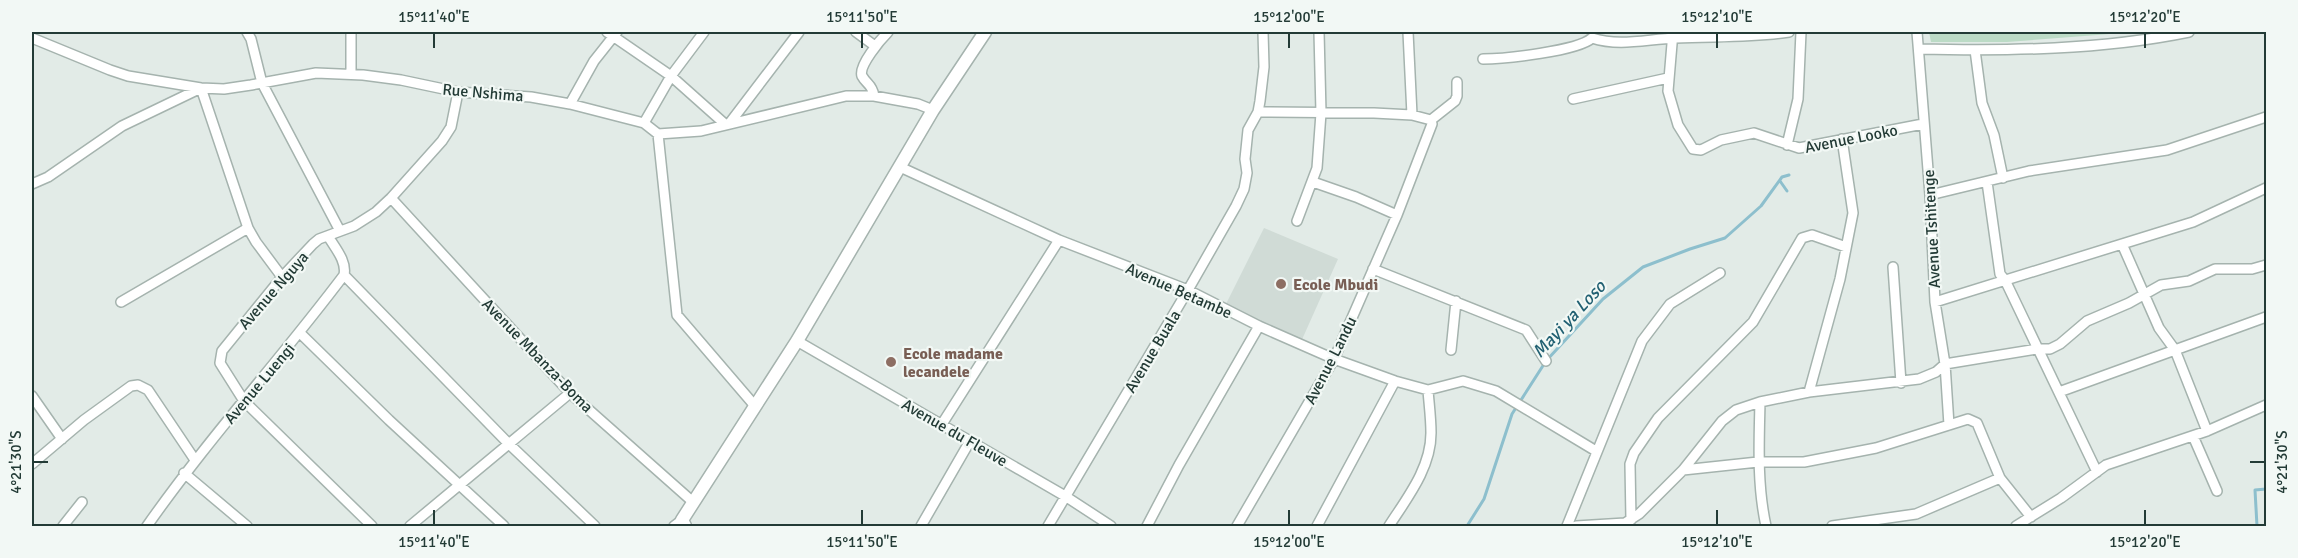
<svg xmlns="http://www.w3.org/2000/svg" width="2298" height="558" font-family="Signika,sans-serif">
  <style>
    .built { fill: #d0dbd6 }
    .green { fill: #bcdbc6 }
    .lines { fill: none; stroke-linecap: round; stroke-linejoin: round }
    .stream { stroke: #8dbfcd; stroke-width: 3 }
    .minor-casing { stroke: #a5b3ae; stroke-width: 12 }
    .tertiary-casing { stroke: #a5b3ae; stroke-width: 15 }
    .minor { stroke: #fff; stroke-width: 9 }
    .tertiary { stroke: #fff; stroke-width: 12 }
    .ticks { fill: none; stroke: #233b36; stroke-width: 2 }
    .education-dot { fill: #8d6e63; stroke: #f2f8f5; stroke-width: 2 }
    .labels { text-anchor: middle; stroke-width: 4.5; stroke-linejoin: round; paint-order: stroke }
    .street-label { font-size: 16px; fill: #233b36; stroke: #f2f8f5 }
    .education-label { font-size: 16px; font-weight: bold; fill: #785e54; stroke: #f2f8f5; text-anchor: start }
    .water-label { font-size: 18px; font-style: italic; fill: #216072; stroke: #f2f8f5 }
    .neatline { fill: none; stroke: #233b36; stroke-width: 2 }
    .ticks-label { font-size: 15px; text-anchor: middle; fill: #233b36 }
  </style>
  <rect width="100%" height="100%" fill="#e2ebe7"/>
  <path class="built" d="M1264,228L1338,259L1300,344L1224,308Z"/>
  <path class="green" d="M1929,32H2136L2007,42H1931Z"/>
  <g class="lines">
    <path class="stream" d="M1780,181L1787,191
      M1467,526L1484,499L1512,414L1546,361L1603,299L1643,267L1690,249L1725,238L1761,206L1782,177L1789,175
      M2257,526L2255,490L2266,489"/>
    <defs>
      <path id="minor" d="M247,32L251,39L262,83L340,231
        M607,32L671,76L726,125
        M856,32L875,46
        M1408,32L1412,115
        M1673,32L1668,91L1678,125L1693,149L1701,150L1721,140L1754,133L1799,148L1923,124
        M1917,32L1930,195L1935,302L1945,364L1949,425
        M32,38L110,70L128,76L201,88L224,89L251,85L316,73L363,75L401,80L458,92L531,97L570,104L644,123L658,134L701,131L846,96H874L918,104L933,110
        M1592,38C1620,47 1647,39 1676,38C1713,36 1752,38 1789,32
        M1919,49C2009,51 2101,50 2189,32
        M1975,50L1982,103L1994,135L2003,178
        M1483,59C1504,59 1578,51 1592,38
        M351,74V32
        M874,96C872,84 867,85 862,76C858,66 881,39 888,32
        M1573,99L1668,78
        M570,104L594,61L617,32
        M1258,112L1374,113L1412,115L1431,120
        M1431,120L1455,101L1457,96V82
        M644,123L671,76L704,32
        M729,124L799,32
        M658,134L677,315L755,406
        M1787,145L1798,99L1801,32
        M900,167L1059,240L1188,290L1259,326L1334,359L1395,381L1428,390L1463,381L1496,391L1596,451
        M1313,182L1356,197L1397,215
        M1987,182L2000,274L2005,280L2097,472
        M32,184L48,177L122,126L201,88L248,228L256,242L282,277
        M1930,195L2029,171L2167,150L2266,117
        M391,198L570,393L693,502
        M1297,221L1317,168L1321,113L1319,32
        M2122,244L2159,328L2175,350L2207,431
        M1893,267L1901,383
        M1373,269L1526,330L1546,361
        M344,275L508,443L595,526
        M121,302L248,228
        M1935,302L2193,222L2266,188
        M300,333L389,420L504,526
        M797,341L1065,496L1111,526
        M1451,350L1456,301
        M1809,392L1840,279L1853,213L1842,139
        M2059,392L2266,317
        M32,396L62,439
        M1760,402C1759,444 1757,485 1766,526
        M942,424L1059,240
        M2193,436L2217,491
        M32,464L84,420L131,386L138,385L148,390L195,460
        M1683,470L1758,462H1804L1876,448L1968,419L1977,423L2000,478L2031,517
        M184,473L247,526
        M1631,520L1630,464L1634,453L1658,418L1753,322L1802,238L1812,235L1846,247
        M63,526L82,502
        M147,526C208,439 280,360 344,275C347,261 335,248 328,236
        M372,526L244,401L220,363L222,351L282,277L313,244L319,239L354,226L376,212L391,198L442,141L451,127L458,92
        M410,526L570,393
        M674,526L682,520
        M921,526L970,441
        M1048,526L1188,290L1236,206L1244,189L1247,173L1245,159L1248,130L1258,112L1260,101L1264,67L1263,32
        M1147,526L1179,465L1259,326
        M1237,526L1334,359L1397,215L1432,124L1431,120
        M1317,526L1395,381
        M1389,526C1407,498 1431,468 1431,433C1431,418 1429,404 1428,390
        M1567,526L1642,341L1670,304L1720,273
        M1576,526L1625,523L1639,514L1683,470L1722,421L1736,410L1760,402L1809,392L1919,379L1936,372L1945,364L2037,349H2050L2060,344L2087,321L2129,303L2161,285L2189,281L2215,269H2252L2266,265
        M1832,526L1916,514L2000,478
        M2016,526L2061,498L2106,465L2207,431L2266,405"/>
      <path id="tertiary" d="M685,526L682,520L797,341L933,110L985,32"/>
    </defs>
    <use href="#minor" class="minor-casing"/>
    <use href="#tertiary" class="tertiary-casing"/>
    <use href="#minor" class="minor"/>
    <use href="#tertiary" class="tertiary"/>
  </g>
  <path class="ticks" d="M434,33V48M862,33V48M1289,33V48M1717,33V48M2145,33V48M33,462H48M2250,462H2265M434,510V525M862,510V525M1289,510V525M1717,510V525M2145,510V525"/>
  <g class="education-dot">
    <circle cx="1281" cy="284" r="6"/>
    <circle cx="891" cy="362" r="6"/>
  </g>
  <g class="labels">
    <g class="street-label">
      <text transform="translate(483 92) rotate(5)" y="6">Rue Nshima</text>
      <text transform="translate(1851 138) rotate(-11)" y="6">Avenue Looko</text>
      <text transform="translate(1931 229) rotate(-93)" y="6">Avenue Tshitenge</text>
      <text transform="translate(273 290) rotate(-49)" y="6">Avenue Nguya</text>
      <text transform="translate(1179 290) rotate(24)" y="6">Avenue Betambe</text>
      <text transform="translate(1152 351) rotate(-59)" y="6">Avenue Buala</text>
      <text transform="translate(538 355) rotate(46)" y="6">Avenue Mbanza-Boma</text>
      <text transform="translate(1330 360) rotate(-63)" y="6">Avenue Landu</text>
      <text transform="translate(259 383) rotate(-50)" y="6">Avenue Luengi</text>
      <text transform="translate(955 432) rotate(30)" y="6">Avenue du Fleuve</text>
    </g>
    <g class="education-label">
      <text x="1293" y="290">Ecole Mbudi</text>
      <text x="903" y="359">Ecole madame<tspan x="903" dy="18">lecandele</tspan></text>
    </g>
    <g class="water-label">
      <text transform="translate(1569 319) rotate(-47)" y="6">Mayi ya Loso</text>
    </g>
  </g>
  <rect width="2298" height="558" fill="none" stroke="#f2f8f5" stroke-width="66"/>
  <rect x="33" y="33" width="2232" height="492" class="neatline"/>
  <g class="ticks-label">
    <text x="434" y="22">15°11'40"E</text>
    <text x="862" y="22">15°11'50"E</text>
    <text x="1289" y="22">15°12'00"E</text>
    <text x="1717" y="22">15°12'10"E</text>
    <text x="2145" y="22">15°12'20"E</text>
    <text transform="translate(16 462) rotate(-90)" y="5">4°21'30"S</text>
    <text transform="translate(2282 462) rotate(-90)" y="5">4°21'30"S</text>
    <text x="434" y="547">15°11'40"E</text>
    <text x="862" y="547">15°11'50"E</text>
    <text x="1289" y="547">15°12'00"E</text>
    <text x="1717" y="547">15°12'10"E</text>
    <text x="2145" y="547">15°12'20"E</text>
  </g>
</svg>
